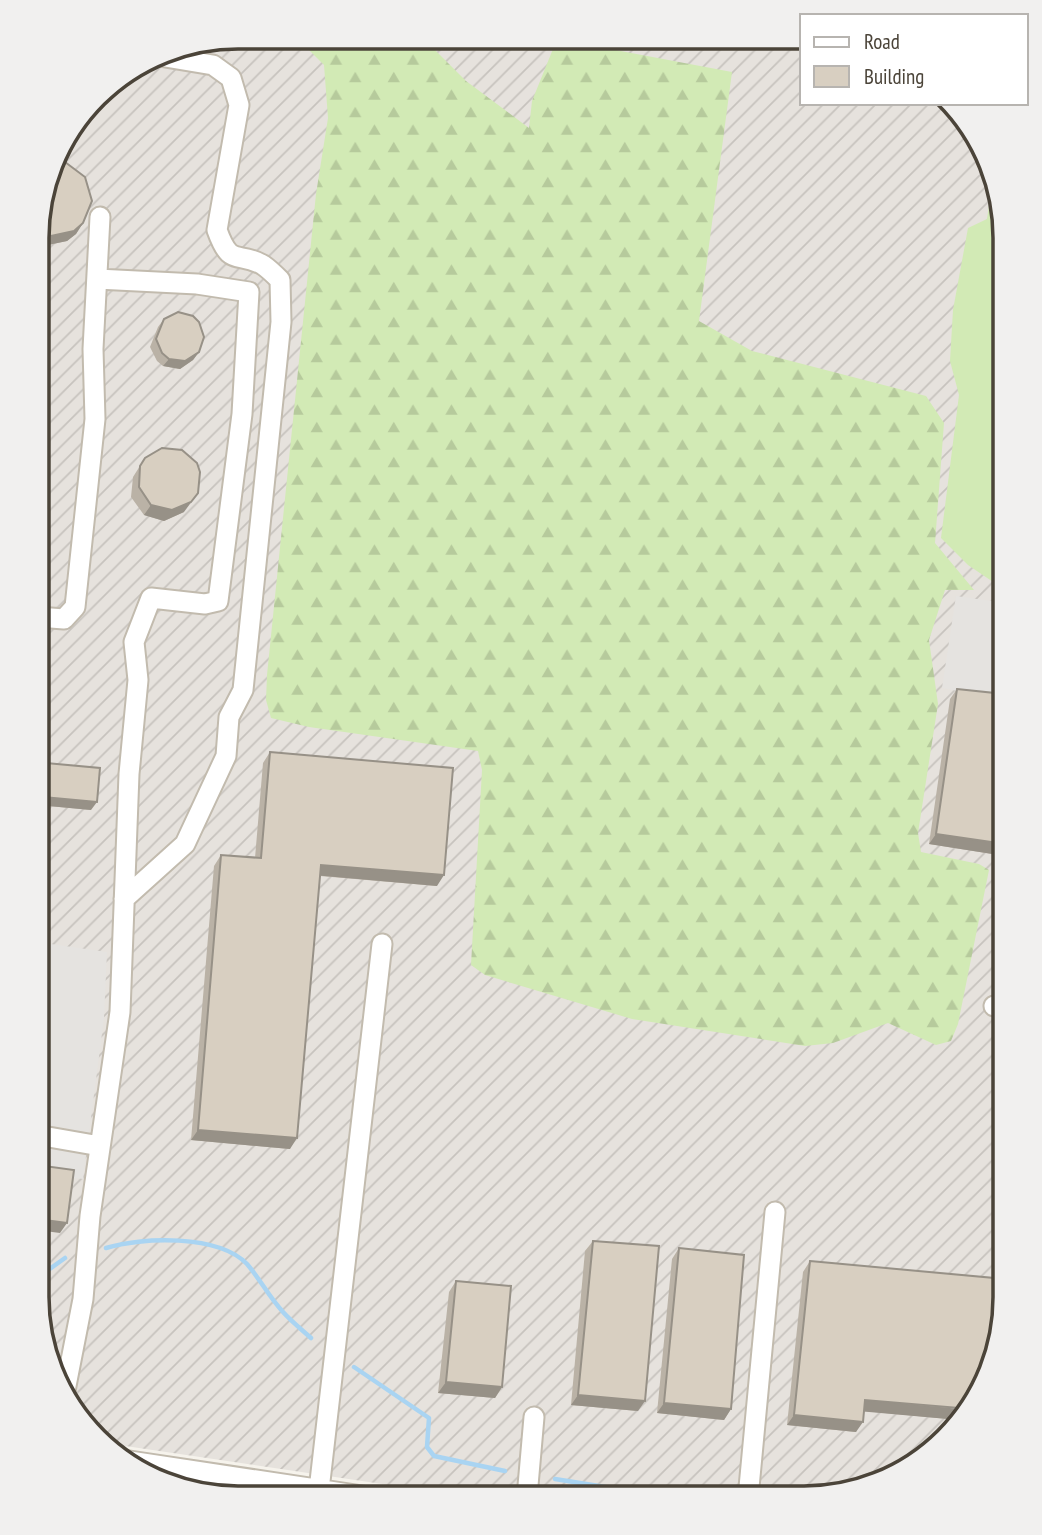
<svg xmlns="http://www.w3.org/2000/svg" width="1042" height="1535" font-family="'PT Sans Narrow',sans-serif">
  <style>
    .industrial { fill: url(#industrial-furrows) }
    .grass { fill: #d2eab5 }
    .forest { fill: url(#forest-firs) }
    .parking { fill: #e5e3e0 }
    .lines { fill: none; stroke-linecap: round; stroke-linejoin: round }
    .stream { stroke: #a9d4f2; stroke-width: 4.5 }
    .minor-casing { stroke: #c2bbae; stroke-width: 23 }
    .minor { stroke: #fff; stroke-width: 19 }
    .wall { fill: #bab2a6 }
    .shaded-wall { fill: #979187 }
    .building { fill: #d8cfc1; stroke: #979187; stroke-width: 2 }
    .rim { fill: none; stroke: #4b4439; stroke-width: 3.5 }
  </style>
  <defs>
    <pattern id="industrial-furrows" width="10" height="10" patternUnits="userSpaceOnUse" patternTransform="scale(1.75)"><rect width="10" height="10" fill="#e6e2dd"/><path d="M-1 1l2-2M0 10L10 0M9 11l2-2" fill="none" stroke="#c7c3be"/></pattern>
    <pattern id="forest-firs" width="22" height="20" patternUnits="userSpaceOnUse" patternTransform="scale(1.75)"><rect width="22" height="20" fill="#d2eab5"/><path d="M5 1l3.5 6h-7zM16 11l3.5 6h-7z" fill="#b6ca9c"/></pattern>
  </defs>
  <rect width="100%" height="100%" fill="#f6f3ec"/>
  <path class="industrial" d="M238,37L802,38V103H946L990,160L1005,238V1311L971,1409L882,1483L805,1498L470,1497L105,1443L52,1375L37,1297L39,211L63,138L106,86L173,48Z"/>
  <path class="grass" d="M993,177L1005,238V590L968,565L941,538L959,395L950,361L953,310L968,228L987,219Z"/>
  <path class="forest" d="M247,37H434L433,48L466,81L529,128L532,101L557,39L732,72L699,321L752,351L926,396L944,423L935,543L974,590H945L929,640L938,704L918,833L921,852L979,864L989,870L958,1024L951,1041L936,1045L888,1023L833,1043L805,1046L632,1019L485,975L471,965L482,770L478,751L309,727L271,718L266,700L267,675L316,194L328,118L324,65L303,44Z"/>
  <path class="parking" d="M956,596L1005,603V700L942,688Z
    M37,942L107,952L104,1018L83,1179L37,1173Z"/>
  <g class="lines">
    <path class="stream" d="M106,1248C141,1237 218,1234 247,1264C260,1279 269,1297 283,1312C291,1321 301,1329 311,1338
      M37,1278L65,1258
      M354,1367L429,1418L427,1447L434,1456L505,1471
      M555,1479L674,1498"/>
    <defs>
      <path id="minor" d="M38,617L64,619L75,607L95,419L93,349L100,217
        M124,899L185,844L226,756L229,717L243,690L281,322L280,280C275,275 269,269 263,265C237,250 231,269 217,230L239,105L231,78L213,65L159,56
        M994,1006L1005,1008
        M37,1135L100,1146
        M65,1391L83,1299L90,1216L120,1012L129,774L138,680L134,642L151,598L205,604L218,601L242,414L249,292L197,284L97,279
        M123,1460L369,1497
        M319,1490L382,944
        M527,1497L534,1417
        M748,1498L775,1212"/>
    </defs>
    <use href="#minor" class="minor-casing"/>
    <use href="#minor" class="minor"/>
  </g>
  <path class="wall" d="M39,211L83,223L76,234L67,241L43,246L38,244Z
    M164,319L199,352L193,360L180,369L163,366L157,361L150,347L158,327Z
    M145,458L184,512L164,521L144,515L131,497L133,477Z
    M957,689L1000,721L1005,722V856L929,844L950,699Z
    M270,752L437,886L320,876L290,1149L191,1140L214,866L221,855L255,858L263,763Z
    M46,763L91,810L38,805L41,771Z
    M1005,907V953L997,952Z
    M593,1241L638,1411L571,1405L585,1251Z
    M679,1248L731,1409L724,1420L657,1413L672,1259Z
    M810,1261L959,1420L864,1411L856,1432L787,1425L803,1272Z
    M456,1281L502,1387L495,1398L438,1393L449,1292Z"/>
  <path class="shaded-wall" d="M83,223L76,234L67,241L43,246L51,236Z
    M199,352L193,360L180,369L163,366L169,359Z
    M198,493L184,512L164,521L144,515L151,505Z
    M43,797L97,802L91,810L38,805Z
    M936,834L1005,844V856L929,844Z
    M321,865L444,875L437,886L313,875Z
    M1004,941L1005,953L997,952Z
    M198,1130L297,1138L290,1149L191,1140Z
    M37,1219L67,1223L60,1233L37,1230Z
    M446,1382L502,1387L495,1398L438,1393Z
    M578,1395L645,1401L638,1411L571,1405Z
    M865,1400L971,1410L959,1420L858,1411Z
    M664,1403L731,1409L724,1420L657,1413Z
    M794,1415L863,1422L856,1432L787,1425Z"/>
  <path class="building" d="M65,162L85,177L92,201L83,223L74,231L51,236L38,230L39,211L55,163Z
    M178,312L193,316L199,322L204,337L199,352L185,361L169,359L162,353L156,339L164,319Z
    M38,313L41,322L38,330Z
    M162,448L182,450L197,463L200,472L198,493L191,502L172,510L151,505L139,487L140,466L145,458Z
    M957,689L1004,694L1000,721L1005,722V844L936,834Z
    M270,752L453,768L444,875L321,865L297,1138L198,1130L221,855L261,858Z
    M46,763L100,768L97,802L43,797Z
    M37,1165L74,1170L67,1223L37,1219Z
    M593,1241L659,1246L645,1401L578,1395Z
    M679,1248L744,1255L731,1409L664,1403Z
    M810,1261L1005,1279V1311L971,1409L865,1400L863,1422L794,1415Z
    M456,1281L511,1286L502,1387L446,1382Z"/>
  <path d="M0 0H1042V1535H0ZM238 49H804A189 189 0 0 1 993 238V1297A189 189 0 0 1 804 1486H238A189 189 0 0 1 49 1297V238A189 189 0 0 1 238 49Z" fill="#f1f0ef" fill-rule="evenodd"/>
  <path class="rim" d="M238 49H804A189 189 0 0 1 993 238V1297A189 189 0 0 1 804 1486H238A189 189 0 0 1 49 1297V238A189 189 0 0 1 238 49Z"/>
  <rect x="800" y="14" width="228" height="91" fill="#ffffff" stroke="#b7b4b0" stroke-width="2"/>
  <rect x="814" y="37" width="35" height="10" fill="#ffffff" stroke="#b7b4b0" stroke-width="2"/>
  <text x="864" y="49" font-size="21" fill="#4b4439">Road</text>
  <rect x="814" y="66" width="35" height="21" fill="#d8cfc1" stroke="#b7b4b0" stroke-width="2"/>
  <text x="864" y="84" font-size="21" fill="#4b4439">Building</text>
</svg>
